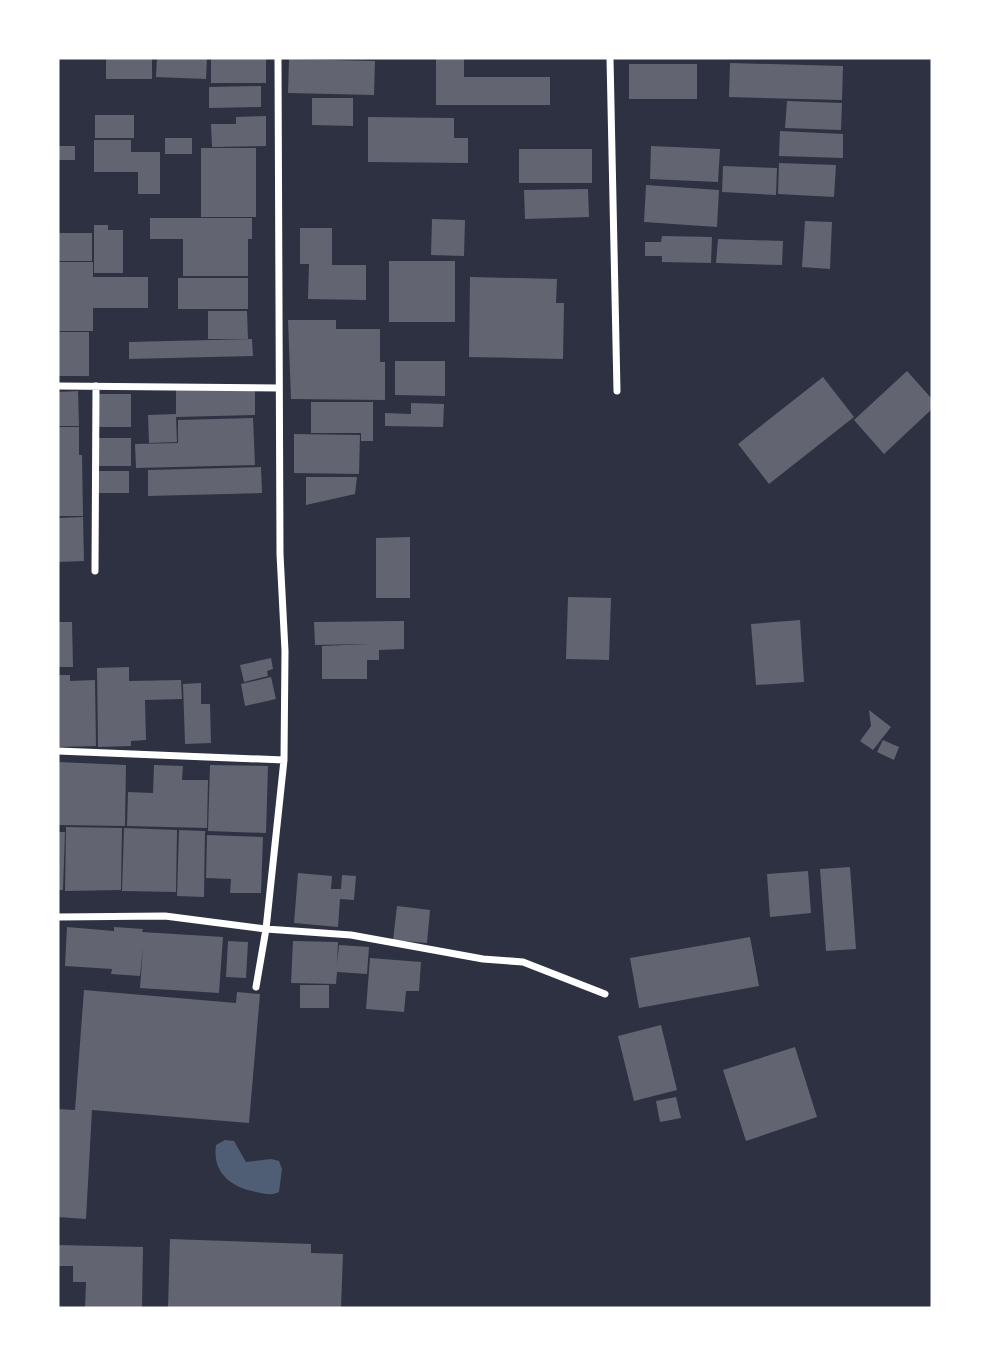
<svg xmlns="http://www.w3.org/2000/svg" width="990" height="1366" font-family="'Titillium Web',sans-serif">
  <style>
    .water { fill: #4f5d75 }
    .building { fill: #626471 }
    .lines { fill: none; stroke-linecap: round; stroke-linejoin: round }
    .minor { stroke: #fff; stroke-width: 7 }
  </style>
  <rect width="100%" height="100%" fill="#2d3142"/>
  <path class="water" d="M225,1140L234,1141L246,1162L271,1159L279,1161L282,1169L279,1192C271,1196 265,1194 256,1192C231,1187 212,1173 216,1145Z"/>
  <path class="building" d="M106,58H152V79H106Z
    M157,58H207L206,79L156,77Z
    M211,58H266V83H211Z
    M436,58H464V77H550V105H436Z
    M289,59L375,61L374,95L288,93Z
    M730,63L843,66L842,100L729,97Z
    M629,64H697V99H629Z
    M261,86V107L209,108V87Z
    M312,98H353V126L312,125Z
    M787,101L842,103L841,130L785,128Z
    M95,115H134V138H95Z
    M266,116V146L212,147L211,124H236V117Z
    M368,117L454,118V138H468V163L368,162Z
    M780,131L843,134V158L779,156Z
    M165,138H192V154H165Z
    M94,140H131V152H160V194H138V172H94Z
    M58,146H75V160H58Z
    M651,146L720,149L718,182L650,179Z
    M201,148H256V217H201Z
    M519,149H592V183H519Z
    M779,163L836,165L834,197L778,194Z
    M723,166L777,168L776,195L722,192Z
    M646,185L719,190L717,227L644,222Z
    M588,189L589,217L525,219L524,190Z
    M150,218H252V239H248V276H183V239H150Z
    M432,219L465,220L464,256L431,255Z
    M805,221L832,222L830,269L802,267Z
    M94,225H108V230H123V273H94Z
    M300,228H332V265H366V300L308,299L309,264H300Z
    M58,233H92V261H58Z
    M662,236L712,237L711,263L662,262V256H645V242H661Z
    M718,239L783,241L782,265L716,263Z
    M389,261H455V322H389Z
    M58,262H93V277H148V308H93V331H58Z
    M470,277L557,279L556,303H564L563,359L469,357Z
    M178,278H248V309H178Z
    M208,311H247L248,339H208Z
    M288,320H336V329H380V362H385V400L291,399Z
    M58,332H89V376H58Z
    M252,339L253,356L129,359V342Z
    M395,361H445V396L395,395Z
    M907,371L932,399V409L884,454L854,420Z
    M823,377L854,417L769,484L738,444Z
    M255,388V415L176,417L177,442L149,443L148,415L176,414V390Z
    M78,391L79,426H58V392Z
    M98,394H131V427H98Z
    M311,402H373V441H361V433H311Z
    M411,403L444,404L443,427L385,426V413L411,414Z
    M253,418L255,465L136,468L135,444L178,443V420Z
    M58,427H79V455H82L83,516H58Z
    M294,434L360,435L359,474L294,473Z
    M98,438H131V466H98Z
    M261,467L262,493L148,496V470Z
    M98,471H129V493H98Z
    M306,477H357L355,494L306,505Z
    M83,517L84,561L58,562V518Z
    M410,537V598H376V538Z
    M568,597L611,598L609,660L566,659Z
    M800,620L804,682L756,685L751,624Z
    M404,621V649L379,650V660H367V679H322V646L368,644L315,645L314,622Z
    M58,622H72L73,667H58Z
    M271,658L273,669L267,671L268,676L244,682L240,665Z
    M129,667V681L181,680L182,699L145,700L146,740L131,741V746L98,747L97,668Z
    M58,675H70V681L95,680L96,746L58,747Z
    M271,677L276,699L245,706L241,684Z
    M201,683V704H210L211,743L185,744L183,684Z
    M869,710L891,727L873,750L860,741L871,726Z
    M883,740L899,747L894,760L877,752Z
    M58,762L126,765L125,826L58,825Z
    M154,765L183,766L182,780H208L207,828L127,826L128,792L153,793Z
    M210,765L268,766L266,833L208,831Z
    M66,827L122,828L121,890L65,891Z
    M124,828L177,830L176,892L122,891Z
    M179,830L205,831L204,897L177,896Z
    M58,832H65L63,890H58Z
    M207,835L263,837L261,893H230L231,879L206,878Z
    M850,867L856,949L826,951L820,869Z
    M808,871L811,913L770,917L767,874Z
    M298,873L332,876L331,889H341L342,875L356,876L354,900L340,899L338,927L294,923Z
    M397,906L430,910L427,943L393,940Z
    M67,927L114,931V927L143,929L142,932L223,937L219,993L140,988L143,947L140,976L111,974L112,969L65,966Z
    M750,937L759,986L639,1008L630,958Z
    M228,941L248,942L246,978L226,977Z
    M293,941L338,942L337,965L339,945L369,947L367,974L337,972L336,984L291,983Z
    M370,958L421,962L419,991H406L404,1012L366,1009Z
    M300,985H329V1008H300Z
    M84,990L236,1003L237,992L260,994L249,1123L92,1110L86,1219L58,1217V1109L75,1110Z
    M661,1025L677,1090L634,1101L618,1036Z
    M795,1047L817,1117L746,1141L723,1070Z
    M676,1097L681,1118L660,1122L656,1101Z
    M170,1239L311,1244V1253L343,1254L341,1308H168Z
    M58,1245L143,1247L142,1308H85L86,1282H73V1266H58Z"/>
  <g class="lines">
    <path class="minor" d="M610,58L617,391
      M58,386L279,388
      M95,571L96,386
      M58,751L284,760
      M58,917L165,916L266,929L351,935L483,959L523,962L605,994
      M256,987L266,929L284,760L285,651L280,554L278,58"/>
  </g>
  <rect width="990" height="1366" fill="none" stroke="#ffffff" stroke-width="119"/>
</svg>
